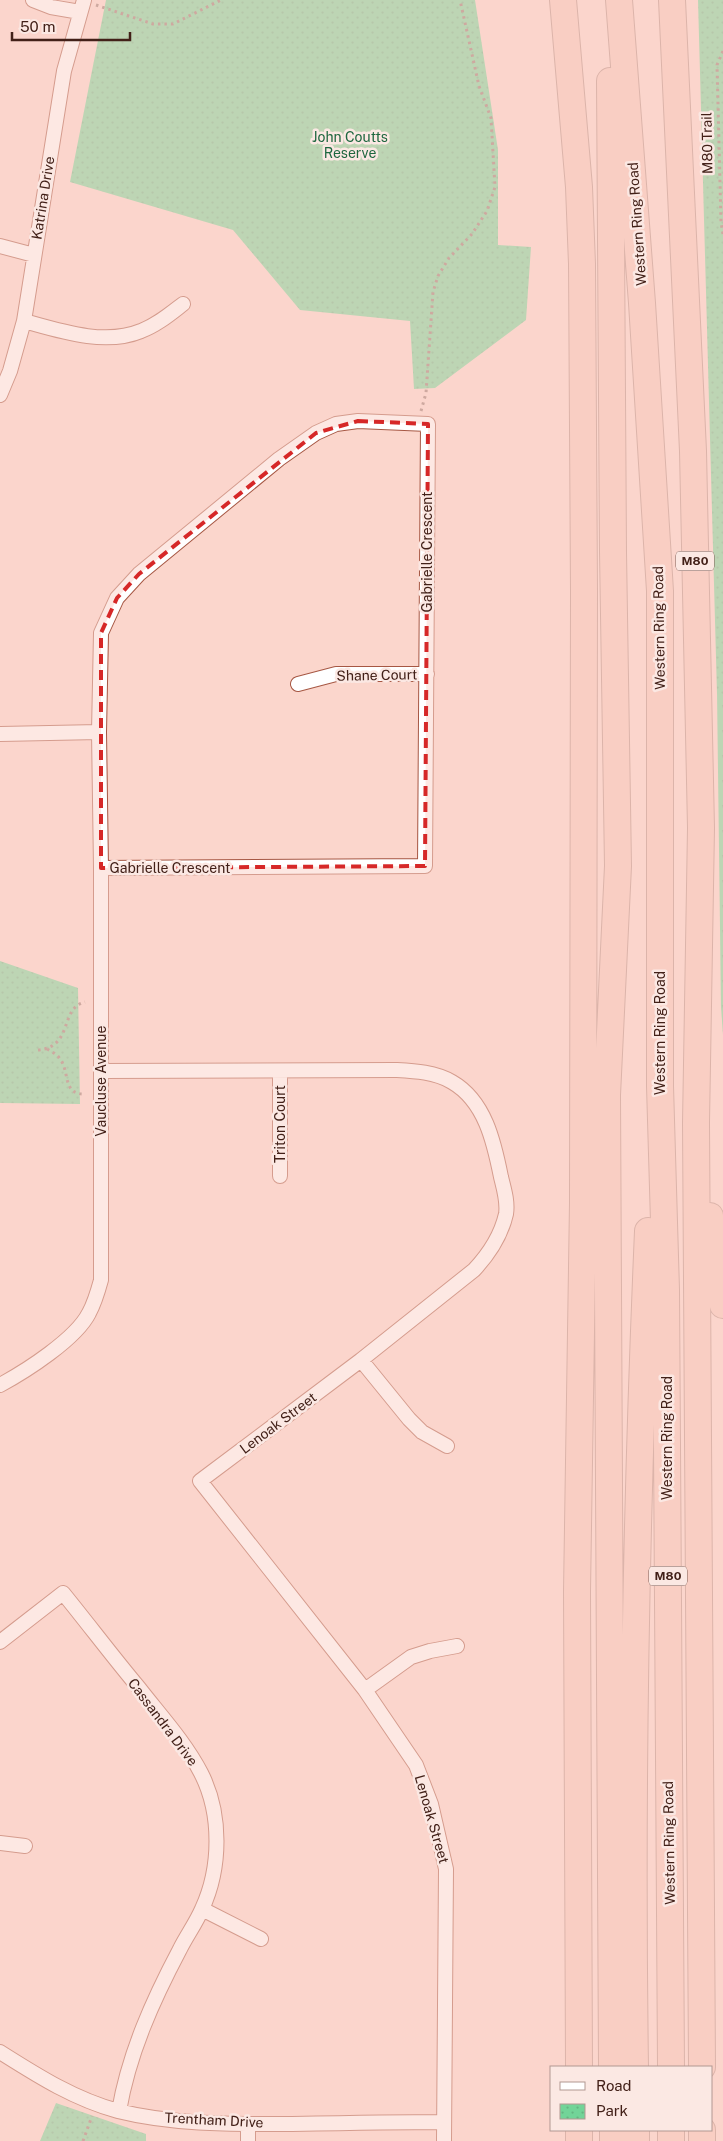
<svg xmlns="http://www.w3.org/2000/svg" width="723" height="2141" font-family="'Public Sans',sans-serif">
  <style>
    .grass { fill: url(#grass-tufts) }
    .park { fill: url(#park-dots) }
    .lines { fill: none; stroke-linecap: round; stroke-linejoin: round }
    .minor-casing { stroke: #a65743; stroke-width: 16 }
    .motorway-casing { stroke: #b68c81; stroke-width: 28 }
    .path { stroke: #98746b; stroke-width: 3; stroke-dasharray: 2.5 4; stroke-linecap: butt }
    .minor { stroke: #fff; stroke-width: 14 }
    .motorway { stroke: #f5c6b9; stroke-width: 26 }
    .marked { fill: none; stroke: #d62828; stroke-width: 4; stroke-dasharray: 10 6; stroke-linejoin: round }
    .labels { text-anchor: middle; stroke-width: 5; stroke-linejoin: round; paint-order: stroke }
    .shield { fill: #fbe8e3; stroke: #7a5c55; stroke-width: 1 }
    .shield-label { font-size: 12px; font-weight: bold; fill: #422018 }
    .park-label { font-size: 14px; fill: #1e673f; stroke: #fbe8e3 }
    .street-label { font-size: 14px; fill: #422018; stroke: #fbe8e3 }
  </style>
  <defs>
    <pattern id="grass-tufts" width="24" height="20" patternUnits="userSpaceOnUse" patternTransform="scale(1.25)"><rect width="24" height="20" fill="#72d498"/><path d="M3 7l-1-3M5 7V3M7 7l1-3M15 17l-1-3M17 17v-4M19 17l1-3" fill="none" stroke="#64b682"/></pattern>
    <pattern id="park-dots" width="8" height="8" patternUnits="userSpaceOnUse" patternTransform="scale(1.25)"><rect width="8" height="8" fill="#72d498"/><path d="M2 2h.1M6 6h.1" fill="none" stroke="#64b682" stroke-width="1.8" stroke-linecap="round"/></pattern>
  </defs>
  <rect width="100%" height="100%" fill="#fbd6cc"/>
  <path class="grass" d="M717,692L723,693V1035L721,1007Z"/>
  <path class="park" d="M106,0H475L498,150V245L531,247L526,320L435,388L414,389L410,321L300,310L233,230L70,182Z
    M698,0H723V695L717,694Z
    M0,961L78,988L80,1104L0,1103Z
    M56,2103L146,2134V2141H40Z"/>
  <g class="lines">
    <defs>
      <path id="minor" d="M33,0L51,7L80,12
        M0,246L34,255
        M24,321C60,331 105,346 141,331C157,325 170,314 183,304
        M0,395L10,371L24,321L64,71L84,0
        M298,684L336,674H427
        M0,734L99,732
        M101,1071L396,1070C414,1071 435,1072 452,1082C485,1101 494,1142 501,1177C504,1189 508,1202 506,1214C501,1236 489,1254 474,1270L361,1360L200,1481L365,1690L416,1765L431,1804L446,1869L444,2141
        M280,1072V1176
        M361,1360L409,1419L422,1432L447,1446
        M0,1385C26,1371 76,1339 89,1313C95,1302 98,1291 101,1280V868L99,732L101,633L117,598L139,574L279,459L316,433L336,424L358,421L428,424L425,866L101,868
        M0,1642L63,1593C89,1625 113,1657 139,1688C160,1715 185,1742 201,1773C222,1814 221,1868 202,1909C196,1923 187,1935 180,1949C153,2000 129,2053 119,2111
        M365,1690L411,1657L430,1651L457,1646
        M0,1843L25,1846
        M202,1909L261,1939
        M0,2052C38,2076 74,2099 118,2111C174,2125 234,2124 292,2124C342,2123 393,2122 443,2122
        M248,2124V2141"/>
      <path id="motorway" d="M563,0L579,187L582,264L584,591L583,1202L577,1592L579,2067
        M619,0L642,303L660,591V1086L666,1290L671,2067
        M672,0L693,451L701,828L696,1123L702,2067
        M610,81L613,552L618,866L607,1095L612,2067
        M710,1216L723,1305
        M635,2067C631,1788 636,1510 648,1231
        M579,2130V2141
        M613,2130V2141
        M636,2130V2141
        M671,2130V2141
        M702,2130V2141"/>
    </defs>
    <use href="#minor" class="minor-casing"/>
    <use href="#motorway" class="motorway-casing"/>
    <path class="path" d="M96,5L153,24H173L221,0
      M723,51L717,65L721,222L723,234
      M421,411L426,393L433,292L438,276L449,258L472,234L487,211L495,187L491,118L479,86L460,0
      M47,1049C52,1052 57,1054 60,1059C70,1071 62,1095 85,1094
      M38,1050C74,1047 59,1008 85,1002
      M83,2141L92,2116"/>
    <use href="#minor" class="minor"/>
    <use href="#motorway" class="motorway"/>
  </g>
  <path d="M0 0H723V2141H0ZM358,421L428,424L425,866L101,868V633L117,598L139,574L316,433Z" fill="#fbd6cc" fill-opacity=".55" fill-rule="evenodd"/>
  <path class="marked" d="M358,421L428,424L425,866L101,868V633L117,598L139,574L316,433Z"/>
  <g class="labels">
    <g class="shield">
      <rect x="676" y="551.5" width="38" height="19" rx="4"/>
      <rect x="649" y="1566.5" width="38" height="19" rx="4"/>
    </g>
    <g class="shield-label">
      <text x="695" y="565">M80</text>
      <text x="668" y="1580">M80</text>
    </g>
    <g class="park-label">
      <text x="350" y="142">John Coutts<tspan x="350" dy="16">Reserve</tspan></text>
    </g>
    <g class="street-label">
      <text transform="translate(707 143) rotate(-91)" y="5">M80 Trail</text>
      <text transform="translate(43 198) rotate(-81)" y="5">Katrina Drive</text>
      <text transform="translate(637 224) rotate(-94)" y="5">Western Ring Road</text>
      <text transform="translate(427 552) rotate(-90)" y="5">Gabrielle Crescent</text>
      <text transform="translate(659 628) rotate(-91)" y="5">Western Ring Road</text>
      <text transform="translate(377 675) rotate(-1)" y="5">Shane Court</text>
      <text x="170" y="873">Gabrielle Crescent</text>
      <text transform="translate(660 1033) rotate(-90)" y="5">Western Ring Road</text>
      <text transform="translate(101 1081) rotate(-90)" y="5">Vaucluse Avenue</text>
      <text transform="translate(280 1124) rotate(-90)" y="5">Triton Court</text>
      <text transform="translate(278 1423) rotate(-37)" y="5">Lenoak Street</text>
      <text transform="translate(667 1438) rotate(-90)" y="5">Western Ring Road</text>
      <text transform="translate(163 1722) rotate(53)" y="5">Cassandra Drive</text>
      <text transform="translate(432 1819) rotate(74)" y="5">Lenoak Street</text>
      <text transform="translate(669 1843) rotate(-91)" y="5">Western Ring Road</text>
      <text transform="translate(214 2120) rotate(3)" y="5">Trentham Drive</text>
    </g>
  </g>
  <rect x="550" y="2066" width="162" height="65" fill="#fbe8e3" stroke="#b19892"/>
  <rect x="560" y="2082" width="25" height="8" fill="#ffffff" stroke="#b19892"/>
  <text x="596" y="2091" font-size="15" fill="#422018">Road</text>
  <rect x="560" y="2104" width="25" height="15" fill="url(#park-dots)" stroke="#b19892"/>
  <text x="596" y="2116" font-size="15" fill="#422018">Park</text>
  <path d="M12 32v8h118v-8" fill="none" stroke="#422018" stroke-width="2.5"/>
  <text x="20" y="32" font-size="15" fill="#422018" stroke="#fbe8e3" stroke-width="4" paint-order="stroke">50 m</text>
</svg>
